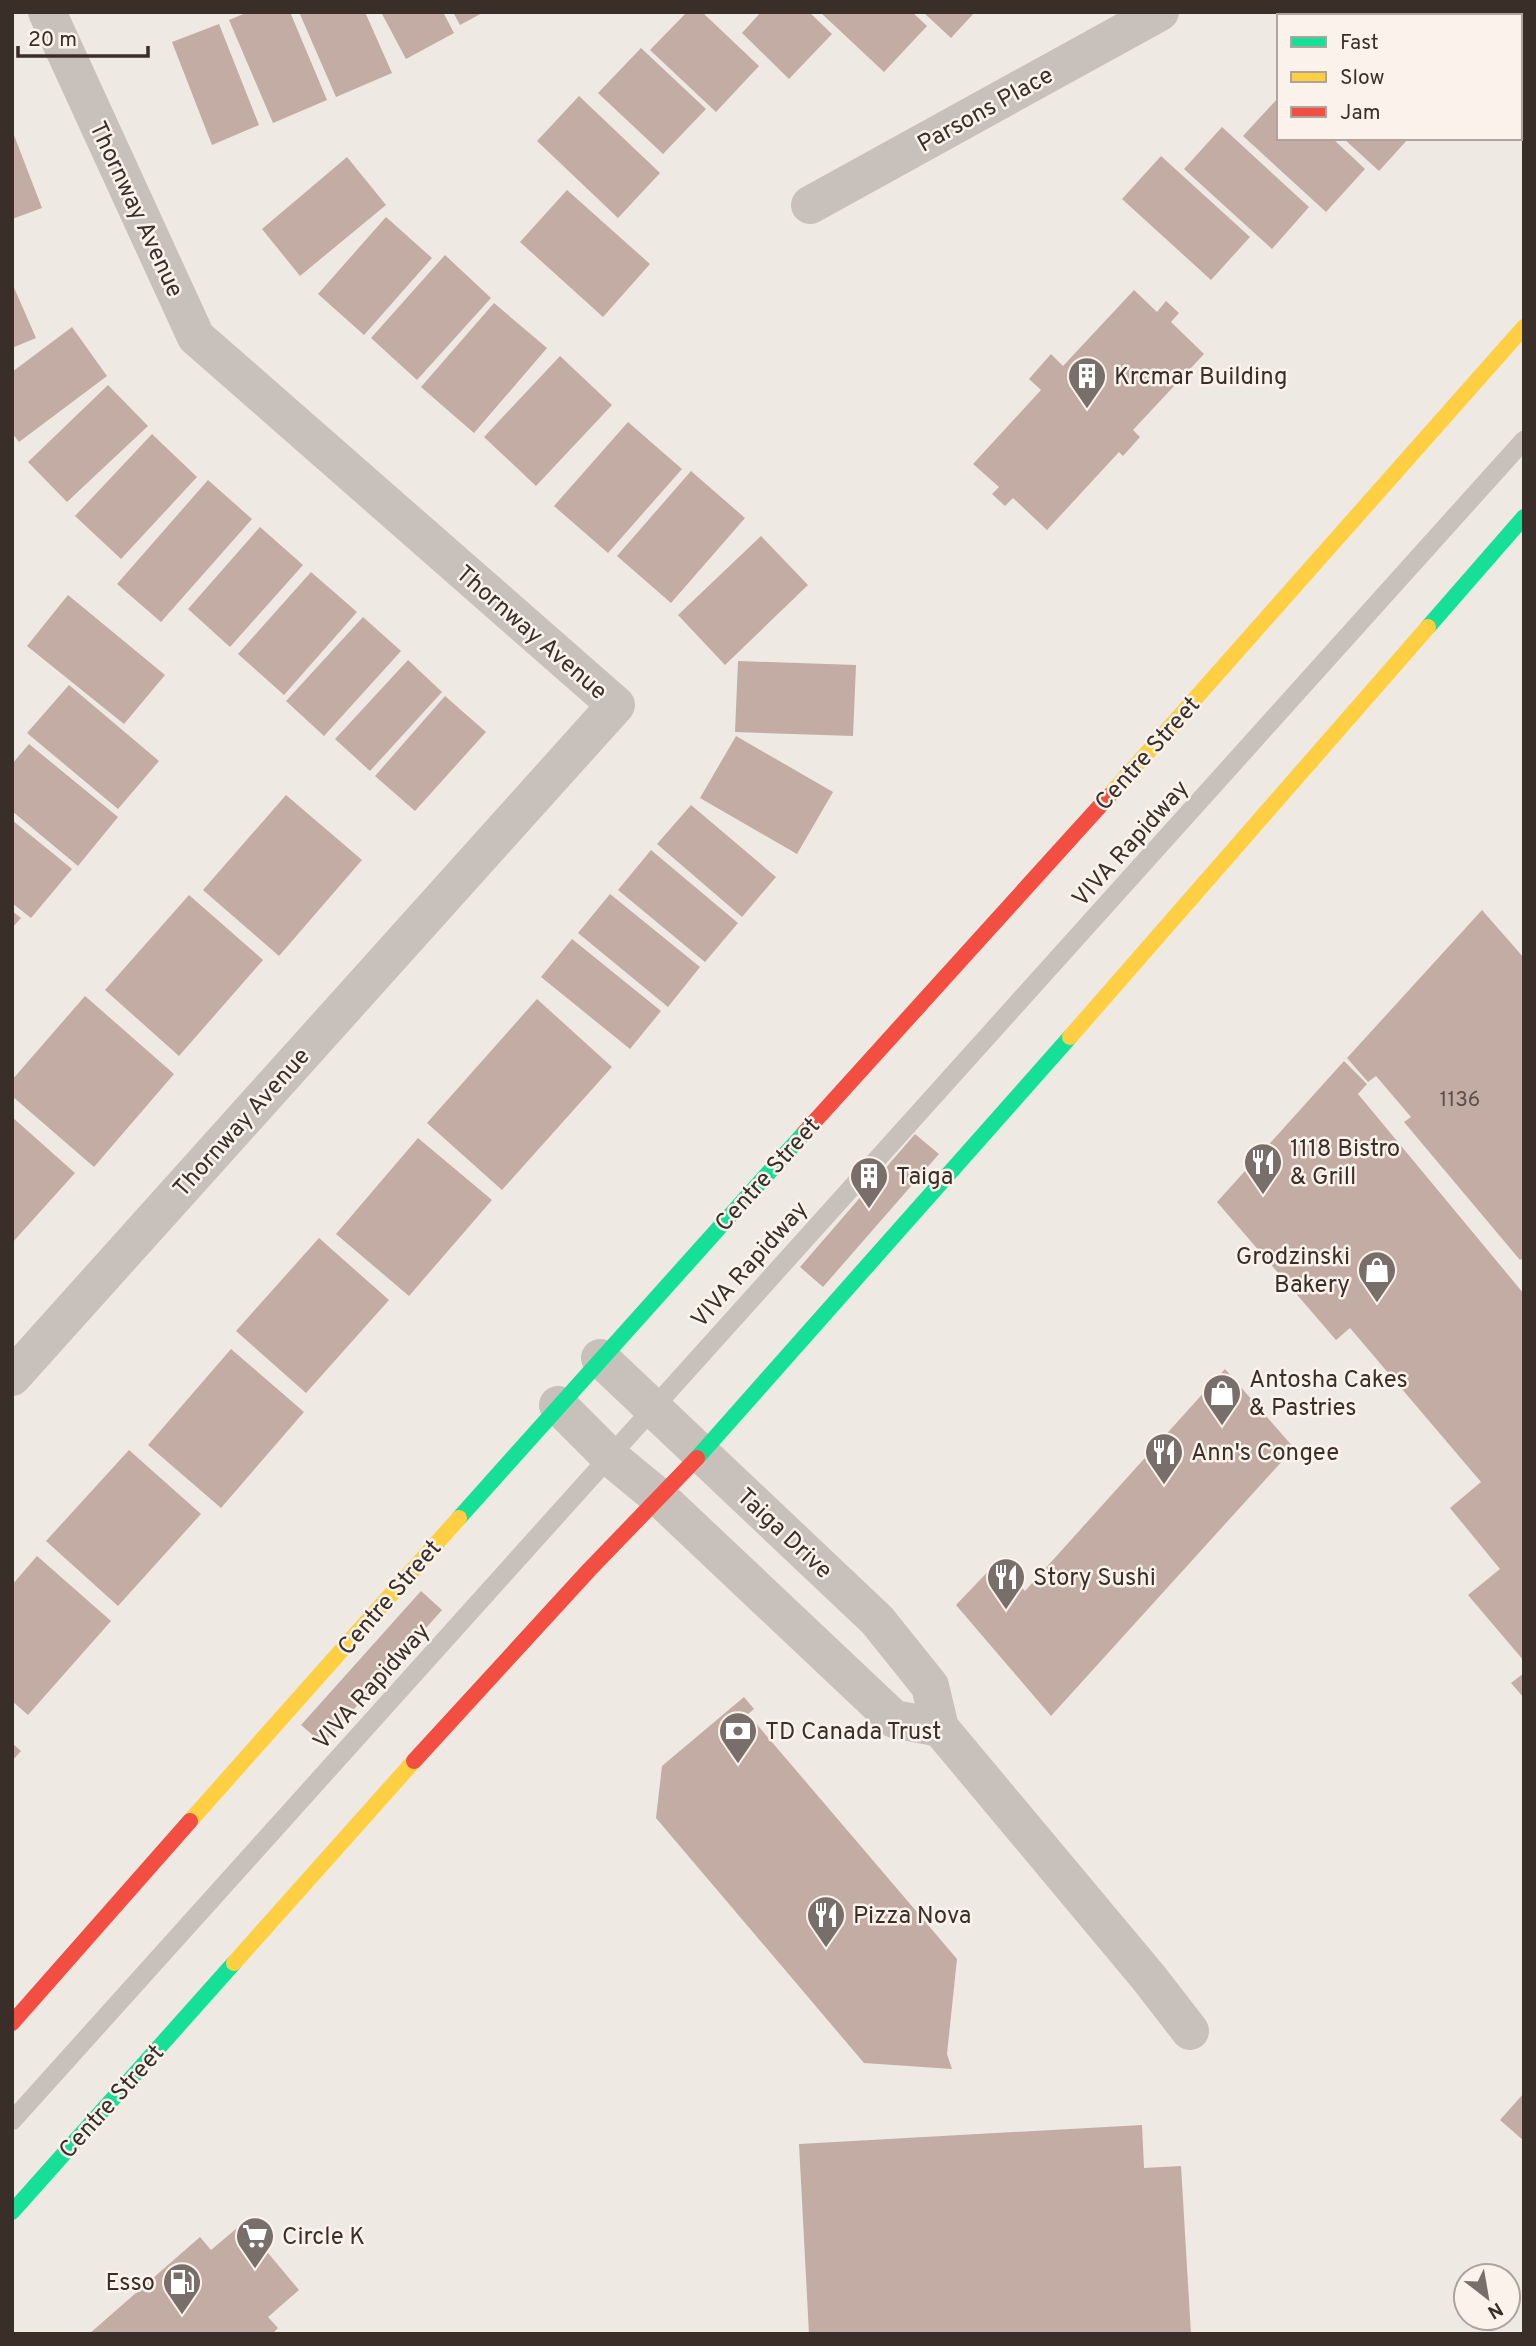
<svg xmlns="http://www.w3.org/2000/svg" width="1536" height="2346" font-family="Overpass,sans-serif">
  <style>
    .building { fill: #c3aca4 }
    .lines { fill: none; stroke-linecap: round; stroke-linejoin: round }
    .lane { stroke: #c8c1bb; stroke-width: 19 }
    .street { stroke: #c8c1bb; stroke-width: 38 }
    .fast { stroke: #16e098; stroke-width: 16 }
    .slow { stroke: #ffcf43; stroke-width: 16 }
    .jam { stroke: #f24e42; stroke-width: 16 }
    .labels { text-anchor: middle; stroke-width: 5; stroke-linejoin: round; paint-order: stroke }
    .number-label { font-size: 21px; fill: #5c4e48 }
    .street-label { font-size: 24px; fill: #3a2e29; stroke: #fbf3eb }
    .poi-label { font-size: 24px; fill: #3a2e29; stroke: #fbf3eb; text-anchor: start }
  </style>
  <rect width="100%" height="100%" fill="#efe9e3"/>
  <path class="building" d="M248,12H290L327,100L273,123L229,20Z
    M299,12H365L392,73L336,97Z
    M381,12H443L454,33L406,59Z
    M453,12H484L460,25Z
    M687,12H702L759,66L716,112L650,50Z
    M761,12H809L832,34L789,79L742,33Z
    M820,12H912L927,26L884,72Z
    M923,12H975L951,38Z
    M1409,12H1482L1485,16H1406Z
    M1490,12H1524V45L1520,42V16H1493Z
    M219,24L259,125L212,145L172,42Z
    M641,48L706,109L663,154L598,93Z
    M579,96L660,173L618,218L537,141Z
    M1279,97V138H1332L1365,169L1326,212L1243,136Z
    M1222,127L1309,207L1272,249L1184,169Z
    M12,130L42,208L12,219Z
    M1343,138H1409L1379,171Z
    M1161,156L1250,237L1211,280L1122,199Z
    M347,157L386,205L300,276L262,229Z
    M567,190L650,264L603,317L520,242Z
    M386,217L432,258L364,335L318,294Z
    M445,255L491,298L417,380L371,338Z
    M12,283L36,338L12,348Z
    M1134,290L1157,312L1166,301L1179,313L1171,322L1204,354L1133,430L1140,437L1123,456L1119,452L1047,530L1013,498L1005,506L992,494L999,487L973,464L1041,390L1029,379L1051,354L1063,366Z
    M494,303L547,348L474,433L421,387Z
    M72,327L107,376L19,442L12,433V372Z
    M560,356L612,405L536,486L484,437Z
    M108,385L148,426L67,502L28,462Z
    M628,422L682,469L608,553L554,506Z
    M152,434L197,477L121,559L75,516Z
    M691,471L745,518L671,603L617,556Z
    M208,480L252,519L161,622L117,584Z
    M260,527L303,565L230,647L188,609Z
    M761,536L808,585L725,665L678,615Z
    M311,572L357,612L284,695L238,654Z
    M68,595L165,675L124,724L27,646Z
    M363,617L401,651L324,736L286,701Z
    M408,660L442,692L370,771L335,739Z
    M738,661L856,665L853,736L735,732Z
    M69,685L159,761L118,809L27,733Z
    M445,696L486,732L415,811L375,776Z
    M736,736L833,792L797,854L700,798Z
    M29,744L118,817L78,866L12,811V764Z
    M286,795L362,860L279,956L203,890Z
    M691,805L776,877L742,917L657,844Z
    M12,820L72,869L31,918L12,903Z
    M651,850L738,923L705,962L618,890Z
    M610,894L700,967L668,1007L578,933Z
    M189,895L263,960L179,1056L105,990Z
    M1482,910L1524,958V1257L1520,1260L1404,1122L1411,1117L1376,1076L1368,1082L1347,1058Z
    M12,911L21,918L12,928Z
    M572,939L661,1011L630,1049L541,977Z
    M85,996L174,1074L94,1167L12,1096V1080Z
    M537,999L612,1067L502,1190L427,1123Z
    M1344,1061L1367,1084L1358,1094L1524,1294V1661L1468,1595L1500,1569L1450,1508L1481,1482L1350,1328L1336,1340L1217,1202Z
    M12,1117L75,1173L12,1243Z
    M915,1134L939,1154L823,1287L800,1267Z
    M418,1138L492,1200L409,1296L336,1234Z
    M319,1238L389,1300L306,1393L236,1331Z
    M231,1349L304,1412L221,1508L148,1445Z
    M1225,1369L1294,1448L1051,1716L956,1605L998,1561L1025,1591Z
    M129,1450L201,1514L118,1606L46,1541Z
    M37,1556L111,1621L28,1715L12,1701V1585Z
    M421,1591L442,1610L323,1744L301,1725Z
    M1524,1673V1698L1511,1683Z
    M744,1697L754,1709L748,1714L957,1959L947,2054L952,2069L864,2063L656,1818L662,1766Z
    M12,1743L21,1751L12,1761Z
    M1524,2093V2141L1500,2120Z
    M1142,2125L1144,2168L1181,2166L1191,2334H809L799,2144Z
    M243,2223L299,2290L268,2317L278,2328L272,2334H89L200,2237L211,2250Z"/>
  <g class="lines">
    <path class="lane" d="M12,2121L1524,440"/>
    <path class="street" d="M810,205L1160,12
      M600,1358L877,1620L930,1686L940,1728L1149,1978L1190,2031
      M12,1377L616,705L196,337L47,12
      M558,1405L610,1457L661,1499L894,1719L940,1728"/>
    <path class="fast" d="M1428,627L1524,517
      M697,1458L1070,1037
      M459,1518L805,1132
      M12,2212L234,1963"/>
    <path class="slow" d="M1109,796L1524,327
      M1070,1037L1428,627
      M190,1821L459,1518
      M234,1963L414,1761"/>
    <path class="jam" d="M805,1132L1109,796
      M414,1761L589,1570L697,1458
      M12,2023L190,1821"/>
  </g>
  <defs>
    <symbol id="building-pin" viewBox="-11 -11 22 30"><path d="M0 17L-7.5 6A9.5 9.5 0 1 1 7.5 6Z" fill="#796f6a" stroke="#fbf3eb"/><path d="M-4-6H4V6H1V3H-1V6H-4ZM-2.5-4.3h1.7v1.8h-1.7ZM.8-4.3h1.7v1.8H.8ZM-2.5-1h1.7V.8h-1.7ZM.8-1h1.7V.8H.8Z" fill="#fff"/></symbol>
    <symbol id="restaurant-pin" viewBox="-11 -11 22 30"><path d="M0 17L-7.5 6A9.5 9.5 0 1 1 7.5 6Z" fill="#796f6a" stroke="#fbf3eb"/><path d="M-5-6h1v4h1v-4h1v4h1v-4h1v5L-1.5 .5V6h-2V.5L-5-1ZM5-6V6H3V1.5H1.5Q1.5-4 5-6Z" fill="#fff"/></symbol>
    <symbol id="shop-pin" viewBox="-11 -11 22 30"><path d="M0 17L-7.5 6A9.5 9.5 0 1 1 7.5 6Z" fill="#796f6a" stroke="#fbf3eb"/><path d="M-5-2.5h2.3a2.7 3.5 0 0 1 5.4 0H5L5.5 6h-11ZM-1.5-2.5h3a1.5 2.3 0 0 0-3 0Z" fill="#fff"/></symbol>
    <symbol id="bank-pin" viewBox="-11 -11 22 30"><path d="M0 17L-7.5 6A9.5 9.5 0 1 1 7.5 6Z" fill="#796f6a" stroke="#fbf3eb"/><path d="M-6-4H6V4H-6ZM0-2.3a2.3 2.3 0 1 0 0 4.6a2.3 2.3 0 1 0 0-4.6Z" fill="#fff"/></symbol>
    <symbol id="supermarket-pin" viewBox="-11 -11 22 30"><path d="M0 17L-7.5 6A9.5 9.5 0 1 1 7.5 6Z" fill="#796f6a" stroke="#fbf3eb"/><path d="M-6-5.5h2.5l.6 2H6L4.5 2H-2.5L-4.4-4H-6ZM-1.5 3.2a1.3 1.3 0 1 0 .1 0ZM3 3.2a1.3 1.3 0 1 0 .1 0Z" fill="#fff"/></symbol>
    <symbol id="fuel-pin" viewBox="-11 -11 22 30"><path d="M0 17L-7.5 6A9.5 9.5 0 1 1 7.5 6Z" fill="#796f6a" stroke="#fbf3eb"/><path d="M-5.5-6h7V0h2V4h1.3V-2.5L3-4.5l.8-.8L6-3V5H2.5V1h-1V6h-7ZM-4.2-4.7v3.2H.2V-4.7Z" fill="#fff"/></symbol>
  </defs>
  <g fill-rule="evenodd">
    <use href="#building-pin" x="1065" y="354" width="44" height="60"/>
    <use href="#restaurant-pin" x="1241" y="1140" width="44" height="60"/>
    <use href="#building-pin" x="847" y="1154" width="44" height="60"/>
    <use href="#shop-pin" x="1355" y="1248" width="44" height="60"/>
    <use href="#shop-pin" x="1200" y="1371" width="44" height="60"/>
    <use href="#restaurant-pin" x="1142" y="1430" width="44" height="60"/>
    <use href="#restaurant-pin" x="984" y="1555" width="44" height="60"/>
    <use href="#bank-pin" x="716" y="1709" width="44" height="60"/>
    <use href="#restaurant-pin" x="804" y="1893" width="44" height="60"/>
    <use href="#supermarket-pin" x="233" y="2214" width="44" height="60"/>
    <use href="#fuel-pin" x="160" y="2260" width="44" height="60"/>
  </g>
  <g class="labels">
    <g class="number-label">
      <text x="1460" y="1106">1136</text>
    </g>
    <g class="street-label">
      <text transform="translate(985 109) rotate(-29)" y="8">Parsons Place</text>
      <text transform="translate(137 209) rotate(65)" y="8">Thornway Avenue</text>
      <text transform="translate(532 632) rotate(41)" y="8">Thornway Avenue</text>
      <text transform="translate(1147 753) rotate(-48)" y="8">Centre Street</text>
      <text transform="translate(1130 843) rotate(-48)" y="8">VIVA Rapidway</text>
      <text transform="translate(241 1122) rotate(-48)" y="8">Thornway Avenue</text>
      <text transform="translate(767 1174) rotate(-48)" y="8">Centre Street</text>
      <text transform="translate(749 1264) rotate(-48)" y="8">VIVA Rapidway</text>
      <text transform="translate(785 1533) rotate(43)" y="8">Taiga Drive</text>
      <text transform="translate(389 1597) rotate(-49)" y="8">Centre Street</text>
      <text transform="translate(371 1686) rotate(-48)" y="8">VIVA Rapidway</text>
      <text transform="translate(111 2101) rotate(-48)" y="8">Centre Street</text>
    </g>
    <g class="poi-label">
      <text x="1114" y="384">Krcmar Building</text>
      <text x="1290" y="1156">1118 Bistro<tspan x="1290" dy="28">&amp; Grill</tspan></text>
      <text x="896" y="1184">Taiga</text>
      <text x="1350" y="1264" text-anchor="end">Grodzinski<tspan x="1350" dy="28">Bakery</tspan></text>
      <text x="1249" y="1387">Antosha Cakes<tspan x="1249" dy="28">&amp; Pastries</tspan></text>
      <text x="1191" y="1460">Ann's Congee</text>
      <text x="1033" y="1585">Story Sushi</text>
      <text x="765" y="1739">TD Canada Trust</text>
      <text x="853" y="1923">Pizza Nova</text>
      <text x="282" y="2244">Circle K</text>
      <text x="155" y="2290" text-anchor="end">Esso</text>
    </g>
  </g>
  <rect width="1536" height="2346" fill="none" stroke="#3a2e29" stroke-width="28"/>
  <rect x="1277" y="14" width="245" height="126" fill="#fbf3eb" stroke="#aea49d" stroke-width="2"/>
  <rect x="1291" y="37" width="35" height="10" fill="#16e098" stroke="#aea49d" stroke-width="2"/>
  <text x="1340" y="49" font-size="21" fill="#3a2e29">Fast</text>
  <rect x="1291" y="72" width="35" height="10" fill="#ffcf43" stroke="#aea49d" stroke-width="2"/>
  <text x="1340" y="84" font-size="21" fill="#3a2e29">Slow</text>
  <rect x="1291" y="107" width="35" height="10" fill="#f24e42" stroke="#aea49d" stroke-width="2"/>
  <text x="1340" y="119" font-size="21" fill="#3a2e29">Jam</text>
  <g transform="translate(1487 2297) rotate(149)"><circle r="33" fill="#fbf3eb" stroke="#aea49d" stroke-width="2"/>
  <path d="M0-5L12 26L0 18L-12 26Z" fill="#796f6a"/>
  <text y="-10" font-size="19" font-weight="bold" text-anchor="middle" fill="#3a2e29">N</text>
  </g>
  <path d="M18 46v10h130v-10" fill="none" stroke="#3a2e29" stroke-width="3.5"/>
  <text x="28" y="46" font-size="21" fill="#3a2e29" stroke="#fbf3eb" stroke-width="5" paint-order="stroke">20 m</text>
</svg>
